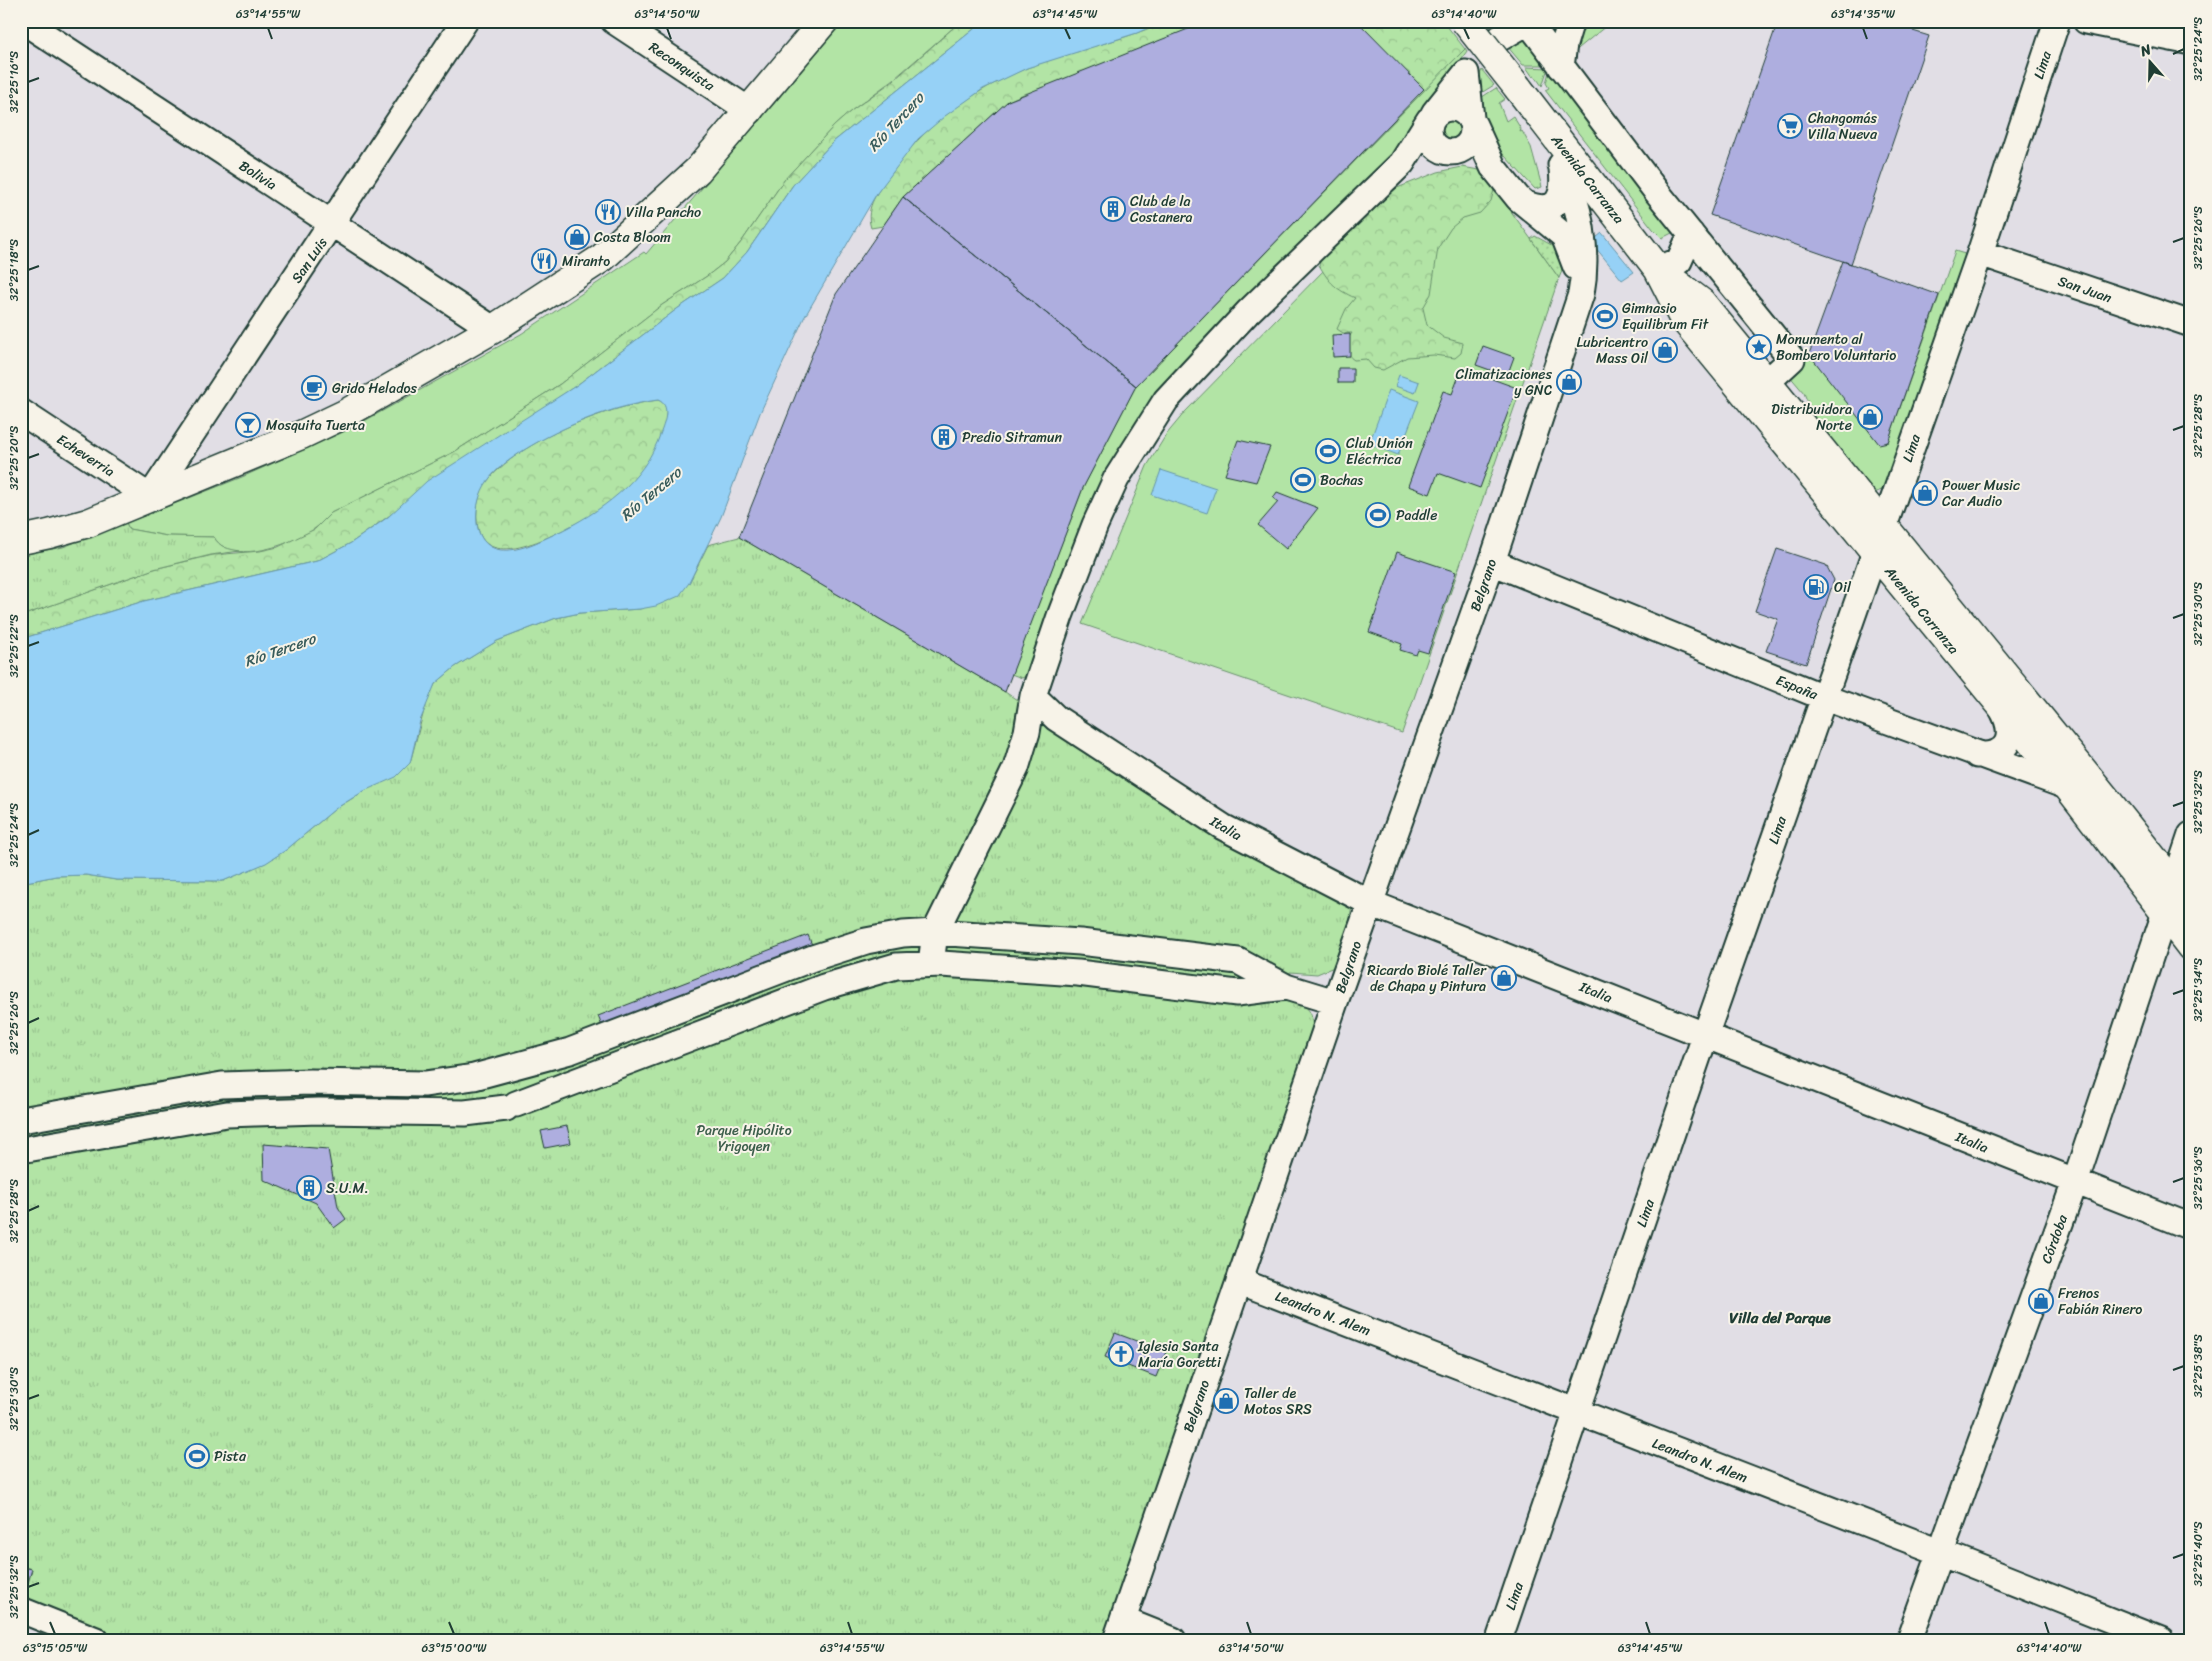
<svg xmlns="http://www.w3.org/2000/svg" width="2212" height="1661" font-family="Sriracha,sans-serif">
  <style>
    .grass { fill: #b2e4a5; stroke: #68906c }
    .forest { fill: url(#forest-crowns); stroke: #68906c }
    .park { fill: url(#park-tufts); stroke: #68906c }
    .garden { fill: url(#garden-dots); stroke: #68906c }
    .water { fill: #96d1f6; stroke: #6696a8; fill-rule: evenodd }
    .building { fill: #aeaedf; stroke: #1f3d34 }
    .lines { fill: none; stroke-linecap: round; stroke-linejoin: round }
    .minor-casing { stroke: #1f3d34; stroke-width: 29 }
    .major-casing { stroke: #1f3d34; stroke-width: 31 }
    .minor { stroke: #f7f3e8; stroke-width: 25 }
    .major { stroke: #f7f3e8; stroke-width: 28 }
    .major-bridge-casing { stroke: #1f3d34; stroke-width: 31; stroke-linecap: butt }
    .major-bridge { stroke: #f7f3e8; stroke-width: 28 }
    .ticks { fill: none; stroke: #1f3d34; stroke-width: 2 }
    .labels { text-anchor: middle; stroke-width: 4; stroke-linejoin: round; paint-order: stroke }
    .street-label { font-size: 14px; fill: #1f3d34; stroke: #f7f3e8 }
    .poi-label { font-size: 14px; fill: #1f3d34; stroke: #f7f3e8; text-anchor: start }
    .park-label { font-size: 14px; fill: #3c5e4b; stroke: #f7f3e8 }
    .water-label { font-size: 15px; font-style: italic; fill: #375b5b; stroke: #f7f3e8 }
    .neighbourhood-label { font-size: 15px; font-weight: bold; fill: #1f3d34; stroke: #f7f3e8 }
    .neatline { fill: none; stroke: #1f3d34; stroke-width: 2 }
    .ticks-label { font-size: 12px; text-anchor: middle; fill: #1f3d34 }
  </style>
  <defs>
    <pattern id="forest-crowns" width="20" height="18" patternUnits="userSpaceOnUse" patternTransform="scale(1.25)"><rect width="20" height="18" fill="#b2e4a5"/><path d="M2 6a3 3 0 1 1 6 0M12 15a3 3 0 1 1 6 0" fill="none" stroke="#99c48f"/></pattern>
    <pattern id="park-tufts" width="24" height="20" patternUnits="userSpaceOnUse" patternTransform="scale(1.25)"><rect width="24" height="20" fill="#b2e4a5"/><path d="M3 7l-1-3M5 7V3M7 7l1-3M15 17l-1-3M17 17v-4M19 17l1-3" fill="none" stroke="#99c48f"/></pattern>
    <pattern id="garden-dots" width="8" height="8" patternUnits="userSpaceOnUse" patternTransform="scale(1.25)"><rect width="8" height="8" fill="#b2e4a5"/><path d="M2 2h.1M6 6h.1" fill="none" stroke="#99c48f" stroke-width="1.8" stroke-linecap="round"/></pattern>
  </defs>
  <rect width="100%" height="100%" fill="#e1dee5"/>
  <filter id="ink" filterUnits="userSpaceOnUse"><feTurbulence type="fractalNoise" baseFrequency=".02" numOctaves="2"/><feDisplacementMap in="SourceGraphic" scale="10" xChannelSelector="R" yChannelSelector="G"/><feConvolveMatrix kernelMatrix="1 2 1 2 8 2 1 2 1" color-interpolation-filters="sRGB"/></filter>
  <g filter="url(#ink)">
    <path class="grass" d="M844,21H875L882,28L888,21H961L894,79L851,111L834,126L785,179L742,241L725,262L707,276L662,305L560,384L454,452L331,513C326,519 320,525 314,529C293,544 230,567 214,537L167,536L129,529L126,523L242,477L350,429L521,334L644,252L646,254Z
      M1580,21H1612L1568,57Z
      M1522,39L1529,40L1548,65H1523L1507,46Z
      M1465,48L1467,51L1390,160L1241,302L1154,395L1099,491L1030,670L1026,676L1022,678L1011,674L1083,488L1136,386Z
      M1526,67L1548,68L1542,86L1535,76L1533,77Z
      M1550,68L1674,232L1662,238L1653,229L1545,90L1549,88L1546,83Z
      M1482,70L1494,85L1478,95L1475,84Z
      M1496,88L1505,99L1499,103L1506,121L1513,116L1521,129L1520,132L1522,131L1531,147L1542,187L1535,189L1494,144L1485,128L1479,99Z
      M1445,113L1459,114L1467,138L1456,147L1442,146L1433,135Z
      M1487,178L1559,278L1402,733L1082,624L1147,466L1166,435L1185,412L1376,217Z
      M1955,251L1968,255L1884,489L1872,494L1818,428L1804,393L1788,374L1809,354L1888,442Z"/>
    <path class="forest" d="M961,21H984L833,142L793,185L747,252L723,278L677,309L577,385L505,433L351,543L317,561L144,601L21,639V616L154,569L213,555L260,551L278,547L315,529L331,513L454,452L560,384L662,305L707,276L725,262L742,241L785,179L834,126L851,111L894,80Z
      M1164,21H1443L1465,49L1296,221L1026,93L1008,101L903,197L883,226L871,228C864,206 879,191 890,174C923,126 973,90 1027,68C1046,61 1066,55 1085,49C1111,41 1140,34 1164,21Z
      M1462,167L1485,171L1495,186L1491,201L1480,213L1463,218L1451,228L1438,248L1431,294L1423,308L1427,325L1444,338L1463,343L1461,353L1455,358L1434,355L1407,357L1383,370L1374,368L1366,359L1354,360C1343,353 1345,342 1352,333H1343L1337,329L1346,309L1355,298C1336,289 1330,284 1319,265L1323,250L1361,215L1397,188L1438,172Z
      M658,400C669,404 667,415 664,425C661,433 659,442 655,450C641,480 608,508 579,522C553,535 481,576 477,521C476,506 478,491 489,479C524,439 606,407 658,400Z"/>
    <path class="park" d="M126,523L129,529L167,536L214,537C220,548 229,549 240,551L211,555L154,569L21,616V555L63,547Z
      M739,537L1005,692L1215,831L1352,906L1347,935L1334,967L1317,974L1290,972L1281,999C1300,999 1315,1008 1312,1028L1104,1640H122L21,1600V883L56,876L86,875L116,880L223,881L265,863L286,850L335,809L410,763L426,703L435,684L455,667L497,641L556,618L580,613L640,609L689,583L708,545Z"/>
    <path class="garden" d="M1535,236L1557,248L1562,271L1559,278L1531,239Z"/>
    <path class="water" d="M984,21H1164L1137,33L1027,68L983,89L945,116L918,139L877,193L804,318L760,413L721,517L689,583L679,596L656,606L640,609L580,613L556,618L497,641L455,667L435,684L420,721L410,763L396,777L364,791L335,809L286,850L266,863L223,881L116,880L86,875L56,876L21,883V639L144,601L317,561L351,543L388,517L427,481L577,385L677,309L723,278L747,252L793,185L833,142ZM658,400C671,405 665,421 661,432C645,482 600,512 555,534C540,541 519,552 501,550C469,546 473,501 487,482C496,468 511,459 524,450C563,426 612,406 658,400Z
      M1602,233L1634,272L1622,280L1591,242Z
      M1399,375L1419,382L1415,393L1395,386Z
      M1389,390L1419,401L1398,455L1369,444Z
      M1161,470L1216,488L1207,513L1152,495Z"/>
    <path class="building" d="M1208,21H1357L1424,89L1136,386L903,197L1008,101Z
      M1778,21H1916L1913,31L1929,36L1851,264L1710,215Z
      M903,197L1136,386L1083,488L1005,692L739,537L836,294Z
      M1843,261L1939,295L1888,442L1879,444L1809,354Z
      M1350,334V356L1333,357L1332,335Z
      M1483,346L1514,357L1507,376L1476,365Z
      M1338,368H1353V383H1338Z
      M1462,368L1517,388L1480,488L1438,473L1430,494L1408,486L1443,391L1452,394Z
      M1238,440L1270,447L1256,482L1225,475Z
      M1277,492L1318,508L1286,549L1258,525L1278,502L1273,498Z
      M1777,549L1826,565L1834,580L1806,664L1766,651L1778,619L1755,611Z
      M1397,552L1456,572L1428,653L1418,650L1416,655L1400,650L1402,644L1369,632Z
      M808,935L812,945L602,1026L598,1016Z
      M567,1126L571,1143L545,1148L541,1131Z
      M263,1144L328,1149L338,1207L346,1219L334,1228L316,1203L264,1180Z
      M1115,1333L1166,1352L1156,1377L1105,1357Z
      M23,1567L32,1569L28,1583L21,1581Z"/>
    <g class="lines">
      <defs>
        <path id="minor" d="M23,21L493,329
          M614,21L750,111
          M2086,21L2191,42
          M1528,22L1656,191L1792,359L1766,383
          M1500,38L1530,21
          M1561,67L1564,44L1571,21
          M1429 130a22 22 0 1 1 44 0a22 22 0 1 1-44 0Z
          M1434,113L1466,73L1471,118
          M1474,125L1493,167L1518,198L1564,236L1576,267
          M1526,204C1558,216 1565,197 1562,169
          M1980,253L2191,324
          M1658,269L1679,261L1691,234
          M21,412L150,497L465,21
          M1492,562L1823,697L2074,789
          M1033,696L1056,718L1223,827L1370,903L2191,1227
          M1977,755C2012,757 2016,733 2001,707
          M931,964L935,932L1016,768L1027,732L1033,696L1060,616L1095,525L1116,479L1166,400L1248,312L1402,163L1429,120
          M516,1104L824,987L896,966L941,964L1078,973L1237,993L1286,987
          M21,1120L222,1085L310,1082L425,1084L474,1077L570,1051L813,958L866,941L903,934L935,932L1080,942L1238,961L1286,987L1335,1002
          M21,1150L227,1114L319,1111L465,1113L506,1108
          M1239,1281L1940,1552L2161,1640
          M21,1610L96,1640
          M1123,1620L1173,1640
          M1116,1640L1335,1002L1492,562L1581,294C1589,251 1580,204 1561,165
          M1499,1640L1705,1036L1980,253L2057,21
          M1909,1640L2075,1182L2191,835"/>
        <path id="major" d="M1518,88L1658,269L1683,318L2068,787L2191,947
          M1664,274L1702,303L2107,800L2191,906
          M21,540L49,534L88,523L301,435L345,414L493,329L602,258L698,170L824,21"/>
      </defs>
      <use href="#minor" class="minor-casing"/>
      <use href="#major" class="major-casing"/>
      <use href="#minor" class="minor"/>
      <use href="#major" class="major"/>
      <defs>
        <path id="major-bridge" d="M1465,21L1518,88"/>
      </defs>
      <use href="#major-bridge" class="major-bridge-casing"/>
      <use href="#major-bridge" class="major-bridge"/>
    </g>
  </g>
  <path class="ticks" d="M268,28L272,39M667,28L671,39M1065,28L1070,39M1464,28L1469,39M1863,28L1867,39M2173,54L2184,49M28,82L39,78M2173,242L2184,238M28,270L39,266M2173,430L2184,426M28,458L39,454M2173,618L2184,614M28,646L39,642M2173,806L2184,802M28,835L39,830M2173,994L2184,990M28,1023L39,1018M2173,1182L2184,1178M28,1211L39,1206M2173,1370L2184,1366M28,1399L39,1395M2173,1558L2184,1554M28,1587L39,1583M50,1622L55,1634M449,1622L454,1634M848,1622L852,1634M1247,1622L1251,1634M1646,1622L1650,1634M2045,1622L2049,1634"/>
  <defs>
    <symbol id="supermarket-ring" viewBox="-11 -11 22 22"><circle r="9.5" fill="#f7f3e8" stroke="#1f6fb2" stroke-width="1.5"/><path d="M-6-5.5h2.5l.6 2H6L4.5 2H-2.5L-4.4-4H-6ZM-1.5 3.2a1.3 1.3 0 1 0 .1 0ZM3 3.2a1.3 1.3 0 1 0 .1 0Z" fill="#1f6fb2"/></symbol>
    <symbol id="building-ring" viewBox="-11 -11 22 22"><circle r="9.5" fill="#f7f3e8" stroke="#1f6fb2" stroke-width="1.5"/><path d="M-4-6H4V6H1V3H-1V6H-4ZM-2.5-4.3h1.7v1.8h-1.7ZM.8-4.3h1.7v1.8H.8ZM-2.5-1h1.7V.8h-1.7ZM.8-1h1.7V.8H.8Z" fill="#1f6fb2"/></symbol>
    <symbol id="restaurant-ring" viewBox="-11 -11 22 22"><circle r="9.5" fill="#f7f3e8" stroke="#1f6fb2" stroke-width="1.5"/><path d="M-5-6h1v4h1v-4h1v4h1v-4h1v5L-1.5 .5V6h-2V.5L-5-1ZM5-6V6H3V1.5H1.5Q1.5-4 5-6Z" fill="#1f6fb2"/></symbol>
    <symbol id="shop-ring" viewBox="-11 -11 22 22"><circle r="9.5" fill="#f7f3e8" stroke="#1f6fb2" stroke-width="1.5"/><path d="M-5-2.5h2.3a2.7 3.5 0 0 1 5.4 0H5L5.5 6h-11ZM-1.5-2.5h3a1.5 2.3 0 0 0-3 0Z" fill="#1f6fb2"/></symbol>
    <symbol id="stadium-ring" viewBox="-11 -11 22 22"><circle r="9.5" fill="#f7f3e8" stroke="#1f6fb2" stroke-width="1.5"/><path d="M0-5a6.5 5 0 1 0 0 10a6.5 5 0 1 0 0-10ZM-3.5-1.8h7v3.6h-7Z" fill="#1f6fb2"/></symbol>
    <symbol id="sight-ring" viewBox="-11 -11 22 22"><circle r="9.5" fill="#f7f3e8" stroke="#1f6fb2" stroke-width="1.5"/><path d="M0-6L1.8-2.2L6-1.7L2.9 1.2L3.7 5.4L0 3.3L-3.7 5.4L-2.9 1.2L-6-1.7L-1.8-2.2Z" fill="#1f6fb2"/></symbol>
    <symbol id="cafe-ring" viewBox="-11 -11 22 22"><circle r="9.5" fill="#f7f3e8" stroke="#1f6fb2" stroke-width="1.5"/><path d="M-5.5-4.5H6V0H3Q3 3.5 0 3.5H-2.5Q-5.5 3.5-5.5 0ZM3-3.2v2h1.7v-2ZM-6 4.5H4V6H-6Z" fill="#1f6fb2"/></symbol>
    <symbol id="bar-ring" viewBox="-11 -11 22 22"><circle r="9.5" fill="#f7f3e8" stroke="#1f6fb2" stroke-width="1.5"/><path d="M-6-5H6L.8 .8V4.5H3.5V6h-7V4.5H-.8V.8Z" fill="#1f6fb2"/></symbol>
    <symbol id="fuel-ring" viewBox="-11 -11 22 22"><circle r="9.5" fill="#f7f3e8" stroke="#1f6fb2" stroke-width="1.5"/><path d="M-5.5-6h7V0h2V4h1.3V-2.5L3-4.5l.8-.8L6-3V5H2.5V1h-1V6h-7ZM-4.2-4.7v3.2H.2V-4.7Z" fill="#1f6fb2"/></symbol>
    <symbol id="church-ring" viewBox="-11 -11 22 22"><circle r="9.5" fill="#f7f3e8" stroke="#1f6fb2" stroke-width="1.5"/><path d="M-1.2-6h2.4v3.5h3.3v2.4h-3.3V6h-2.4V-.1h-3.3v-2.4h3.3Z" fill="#1f6fb2"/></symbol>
  </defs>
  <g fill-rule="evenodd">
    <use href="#supermarket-ring" x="1776" y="112" width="28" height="28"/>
    <use href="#building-ring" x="1099" y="195" width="28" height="28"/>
    <use href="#restaurant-ring" x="594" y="198" width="28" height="28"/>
    <use href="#shop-ring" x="563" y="223" width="28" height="28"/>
    <use href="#restaurant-ring" x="530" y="247" width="28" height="28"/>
    <use href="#stadium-ring" x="1591" y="302" width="28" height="28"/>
    <use href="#sight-ring" x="1745" y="333" width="28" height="28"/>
    <use href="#shop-ring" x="1651" y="336" width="28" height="28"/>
    <use href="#shop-ring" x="1555" y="368" width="28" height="28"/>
    <use href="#cafe-ring" x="300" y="374" width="28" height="28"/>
    <use href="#shop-ring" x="1856" y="403" width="28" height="28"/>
    <use href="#bar-ring" x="234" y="411" width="28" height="28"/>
    <use href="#building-ring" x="930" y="423" width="28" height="28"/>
    <use href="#stadium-ring" x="1314" y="437" width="28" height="28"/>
    <use href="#stadium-ring" x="1289" y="466" width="28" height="28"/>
    <use href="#shop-ring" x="1911" y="479" width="28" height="28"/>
    <use href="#stadium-ring" x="1364" y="501" width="28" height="28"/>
    <use href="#fuel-ring" x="1802" y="573" width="28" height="28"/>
    <use href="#shop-ring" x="1490" y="964" width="28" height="28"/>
    <use href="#building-ring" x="295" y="1174" width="28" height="28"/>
    <use href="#shop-ring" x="2027" y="1287" width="28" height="28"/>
    <use href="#church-ring" x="1107" y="1340" width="28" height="28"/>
    <use href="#shop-ring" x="1212" y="1387" width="28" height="28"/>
    <use href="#stadium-ring" x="183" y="1442" width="28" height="28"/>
  </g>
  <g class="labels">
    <g class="street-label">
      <text transform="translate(2042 65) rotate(-72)" y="5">Lima</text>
      <text transform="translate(682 66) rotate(34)" y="5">Reconquista</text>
      <text transform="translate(258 175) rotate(33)" y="5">Bolivia</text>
      <text transform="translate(1588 179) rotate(52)" y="5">Avenida Carranza</text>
      <text transform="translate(309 260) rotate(-56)" y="5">San Luis</text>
      <text transform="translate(2085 289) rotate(19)" y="5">San Juan</text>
      <text transform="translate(1911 448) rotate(-71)" y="5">Lima</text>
      <text transform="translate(86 455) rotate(33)" y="5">Echeverria</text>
      <text transform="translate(1483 585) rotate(-71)" y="5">Belgrano</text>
      <text transform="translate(1922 610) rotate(51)" y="5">Avenida Carranza</text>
      <text transform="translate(1797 687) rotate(22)" y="5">España</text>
      <text transform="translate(1226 828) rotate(30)" y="5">Italia</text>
      <text transform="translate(1777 830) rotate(-71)" y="5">Lima</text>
      <text transform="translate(1348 967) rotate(-71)" y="5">Belgrano</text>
      <text transform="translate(1596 992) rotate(22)" y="5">Italia</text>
      <text transform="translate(1972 1142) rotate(22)" y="5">Italia</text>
      <text transform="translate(1645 1213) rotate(-71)" y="5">Lima</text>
      <text transform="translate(2054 1239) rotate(-70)" y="5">Córdoba</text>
      <text transform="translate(1323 1313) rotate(21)" y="5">Leandro N. Alem</text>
      <text transform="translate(1196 1406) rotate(-71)" y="5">Belgrano</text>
      <text transform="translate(1700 1460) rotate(21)" y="5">Leandro N. Alem</text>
      <text transform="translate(1514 1596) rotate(-71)" y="5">Lima</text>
    </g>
    <g class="poi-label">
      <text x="1808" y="123">Changomás<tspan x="1808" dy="16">Villa Nueva</tspan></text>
      <text x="1130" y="206">Club de la<tspan x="1130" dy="16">Costanera</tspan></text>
      <text x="626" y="217">Villa Pancho</text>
      <text x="594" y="242">Costa Bloom</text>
      <text x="562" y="266">Miranto</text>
      <text x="1622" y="313">Gimnasio<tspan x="1622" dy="16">Equilibrum Fit</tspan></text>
      <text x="1776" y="344">Monumento al<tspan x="1776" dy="16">Bombero Voluntario</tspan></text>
      <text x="1648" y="347" text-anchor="end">Lubricentro<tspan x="1648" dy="16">Mass Oil</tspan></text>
      <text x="1552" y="379" text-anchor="end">Climatizaciones<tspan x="1552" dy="16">y GNC</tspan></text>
      <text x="332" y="393">Grido Helados</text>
      <text x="1852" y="414" text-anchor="end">Distribuidora<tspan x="1852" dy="16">Norte</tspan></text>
      <text x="266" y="430">Mosquita Tuerta</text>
      <text x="962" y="442">Predio Sitramun</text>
      <text x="1346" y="448">Club Unión<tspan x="1346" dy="16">Eléctrica</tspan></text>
      <text x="1320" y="485">Bochas</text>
      <text x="1942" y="490">Power Music<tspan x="1942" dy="16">Car Audio</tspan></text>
      <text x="1396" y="520">Paddle</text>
      <text x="1834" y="592">Oil</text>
      <text x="1486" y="975" text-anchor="end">Ricardo Biolé Taller<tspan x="1486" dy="16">de Chapa y Pintura</tspan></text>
      <text x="326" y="1193">S.U.M.</text>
      <text x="2058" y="1298">Frenos<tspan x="2058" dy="16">Fabián Rinero</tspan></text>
      <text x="1138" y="1351">Iglesia Santa<tspan x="1138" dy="16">María Goretti</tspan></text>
      <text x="1244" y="1398">Taller de<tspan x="1244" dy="16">Motos SRS</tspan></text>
      <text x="214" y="1461">Pista</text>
    </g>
    <g class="park-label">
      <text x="744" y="1135">Parque Hipólito<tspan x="744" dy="16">Yrigoyen</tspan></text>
    </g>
    <g class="water-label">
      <text transform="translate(896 122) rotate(-47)" y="5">Río Tercero</text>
      <text transform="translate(651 494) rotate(-40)" y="5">Río Tercero</text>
      <text transform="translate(280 650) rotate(-19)" y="5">Río Tercero</text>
    </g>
    <g class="neighbourhood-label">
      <text x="1780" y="1323">Villa del Parque</text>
    </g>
  </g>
  <rect width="2212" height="1661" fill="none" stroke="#f7f3e8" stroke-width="55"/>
  <g transform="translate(2150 62) rotate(340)" stroke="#f7f3e8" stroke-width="4" paint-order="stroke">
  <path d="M0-4L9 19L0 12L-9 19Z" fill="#1f3d34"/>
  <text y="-8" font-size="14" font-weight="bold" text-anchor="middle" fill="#1f3d34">N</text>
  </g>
  <rect x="28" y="28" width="2156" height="1606" class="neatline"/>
  <g class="ticks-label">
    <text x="268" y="18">63°14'55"W</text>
    <text x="667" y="18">63°14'50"W</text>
    <text x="1065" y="18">63°14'45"W</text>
    <text x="1464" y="18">63°14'40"W</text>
    <text x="1863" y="18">63°14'35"W</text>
    <text transform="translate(2198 49) rotate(-90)" y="4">32°25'24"S</text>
    <text transform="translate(14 82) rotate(-90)" y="4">32°25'16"S</text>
    <text transform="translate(2198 238) rotate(-90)" y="4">32°25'26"S</text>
    <text transform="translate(14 270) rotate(-90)" y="4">32°25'18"S</text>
    <text transform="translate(2198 426) rotate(-90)" y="4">32°25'28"S</text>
    <text transform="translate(14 458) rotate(-90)" y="4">32°25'20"S</text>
    <text transform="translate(2198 614) rotate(-90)" y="4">32°25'30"S</text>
    <text transform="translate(14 646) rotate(-90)" y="4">32°25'22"S</text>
    <text transform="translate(2198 802) rotate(-90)" y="4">32°25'32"S</text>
    <text transform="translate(14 835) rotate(-90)" y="4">32°25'24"S</text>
    <text transform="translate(2198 990) rotate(-90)" y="4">32°25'34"S</text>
    <text transform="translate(14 1023) rotate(-90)" y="4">32°25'26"S</text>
    <text transform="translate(2198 1178) rotate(-90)" y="4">32°25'36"S</text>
    <text transform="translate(14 1211) rotate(-90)" y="4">32°25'28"S</text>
    <text transform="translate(2198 1366) rotate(-90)" y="4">32°25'38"S</text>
    <text transform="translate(14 1399) rotate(-90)" y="4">32°25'30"S</text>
    <text transform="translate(2198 1554) rotate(-90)" y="4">32°25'40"S</text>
    <text transform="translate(14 1587) rotate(-90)" y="4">32°25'32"S</text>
    <text x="55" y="1652">63°15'05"W</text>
    <text x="454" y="1652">63°15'00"W</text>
    <text x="852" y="1652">63°14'55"W</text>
    <text x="1251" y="1652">63°14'50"W</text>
    <text x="1650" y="1652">63°14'45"W</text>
    <text x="2049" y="1652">63°14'40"W</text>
  </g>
</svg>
